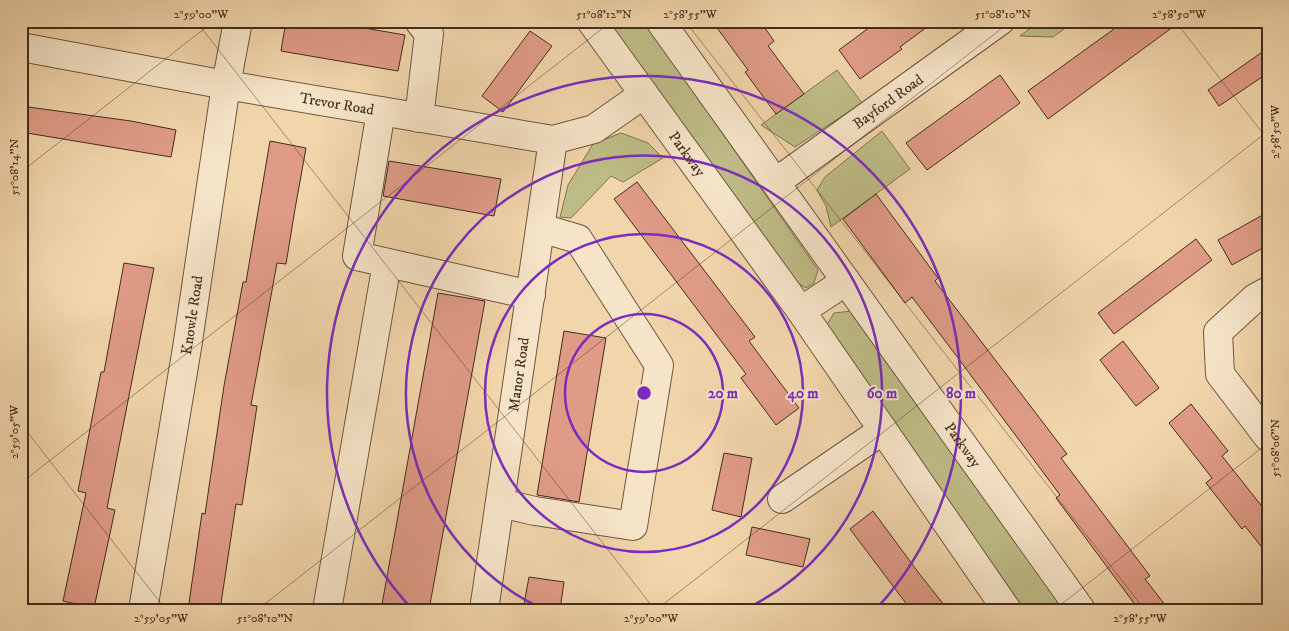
<svg xmlns="http://www.w3.org/2000/svg" width="1289" height="631" font-family="'IM FELL DW Pica',serif">
  <style>
    .green { fill: #bebc86; stroke: #807452 }
    .building { fill: #e09b87; stroke: #432c1e }
    .lines { fill: none; stroke-linecap: round; stroke-linejoin: round }
    .minor-casing { stroke: #6e5641; stroke-width: 30 }
    .minor { stroke: #f6e4c8; stroke-width: 28 }
    .ticks { fill: none; stroke: #432c1e; stroke-width: 1; stroke-opacity: 0.45 }
    .ring { fill: none; stroke: #7b2cbf; stroke-width: 2.5 }
    .labels { text-anchor: middle; stroke-width: 4; stroke-linejoin: round; paint-order: stroke }
    .street-label { font-size: 15px; fill: #432c1e; stroke: #f6e4c8 }
    .centre { fill: #7b2cbf; stroke: #f6e4c8; stroke-width: 2.5 }
    .ring-label { font-size: 15px; text-anchor: middle; font-weight: bold; fill: #7b2cbf; stroke: #f6e4c8; stroke-width: 4; stroke-linejoin: round; paint-order: stroke }
    .neatline { fill: none; stroke: #432c1e; stroke-width: 2 }
    .ticks-label { font-size: 12px; text-anchor: middle; fill: #432c1e }
  </style>
  <rect width="100%" height="100%" fill="#f1d5ab"/>
  <filter id="stains"><feTurbulence type="fractalNoise" baseFrequency=".004" numOctaves="4"/><feColorMatrix values="0 0 0 0 .2 0 0 0 0 .09 0 0 0 0 .02 0 0 0 .5 -.17"/></filter>
  <radialGradient id="worn" r=".72"><stop offset=".6" stop-color="#630" stop-opacity="0"/><stop offset="1" stop-color="#630" stop-opacity=".3"/></radialGradient>
  <path class="green" d="M607,21H644L818,270L814,283L806,288L791,279Z
    M1040,21H1075L1053,37L1020,36Z
    M837,70L862,103L795,147L761,125Z
    M882,131L910,169L831,227L826,206L817,190L825,177Z
    M621,133L648,143L663,158L623,182L611,176L571,218L560,217L568,185L593,144Z
    M852,311L1066,610H1024L824,329L834,313Z"/>
  <path class="building" d="M286,21H323L405,35L398,71L281,51Z
    M712,21H760L774,41L768,46L804,94L776,114L745,72L748,70Z
    M878,21H935L900,47L902,49L860,79L839,50Z
    M1125,21H1181L1048,119L1028,91Z
    M530,31L552,46L503,112L482,96Z
    M1268,48V73L1219,106L1208,90Z
    M1000,75L1020,103L927,170L906,143Z
    M21,106L131,121L176,130L171,157L21,132Z
    M270,141L306,148L295,209L286,264L277,263L251,405L257,406L242,505L236,504L220,610H188L202,513L205,514L224,386L243,282H246Z
    M389,161L501,179L494,216L383,196Z
    M637,182L755,337L749,341L799,408L776,425L741,378L746,374L614,199Z
    M876,194L938,278L935,281L1067,454L1061,458L1150,576L1145,579L1169,610H1139L1056,498L1060,495L958,358L912,297L905,303L843,219Z
    M1268,212V245L1232,265L1218,240Z
    M1196,239L1212,260L1114,334L1098,313Z
    M124,263L154,268L107,508L115,510L94,608L63,601L86,493L78,491L101,372H104Z
    M438,293L485,301L429,610H381Z
    M564,331L606,338L579,502L537,495Z
    M1123,341L1159,388L1136,406L1100,360Z
    M1191,404L1228,451L1222,456L1268,514V555L1245,526L1242,529L1206,483L1212,478L1169,423Z
    M724,453L752,458L741,517L712,510Z
    M873,511L918,572L948,610H911L850,529Z
    M752,527L810,539L803,567L746,555Z
    M529,577L564,582L560,610H523Z"/>
  <g class="lines">
    <defs>
      <g id="minor">
        <path id="s1" d="M591,21L801,311L1007,610"/>
        <path id="s2" d="M660,21L1081,610"/>
        <path id="s3" d="M21,47L226,85L553,140L594,129L644,94"/>
        <path d="M381,111L357,256L531,295"/>
        <path d="M419,118L429,34L419,21"/>
        <path id="s4" d="M776,182L1000,21"/>
        <path d="M1268,291L1255,298L1218,332L1220,374L1268,437"/>
        <path d="M801,311L846,281"/>
        <path d="M782,499L883,430"/>
        <path d="M500,503L535,511L633,526L659,365L578,239L541,228"/>
        <path id="s5" d="M143,610L187,348L226,85L238,21"/>
        <path d="M327,610L387,263"/>
        <path id="s6" d="M484,610L553,140"/>
      </g>
    </defs>
    <use href="#minor" class="minor-casing"/>
    <use href="#minor" class="minor"/>
  </g>
  <path class="ticks" d="M196,21L655,610M685,21L1145,610M1175,21L1268,140M21,172L214,21M21,424L166,610M21,483L612,21M257,610L1011,21M656,610L1268,131M1054,610L1268,443"/>
  <g class="ring">
    <circle cx="644" cy="393" r="79"/>
    <circle cx="644" cy="393" r="159"/>
    <path d="M545 610A238 238 0 1 1 743 610"/>
    <path d="M412 609A317 317 0 1 1 876 609"/>
  </g>
  <g class="labels">
    <g class="street-label">
      <text dy="5" stroke="none"><textPath href="#s4" startOffset="138">Bayford Road</textPath></text>
      <text dy="5" stroke="none"><textPath href="#s3" startOffset="321">Trevor Road</textPath></text>
      <text dy="5" stroke="none"><textPath href="#s1" startOffset="164">Parkway</textPath></text>
      <text dy="5" stroke="none"><textPath href="#s5" startOffset="299">Knowle Road</textPath></text>
      <text dy="5" stroke="none"><textPath href="#s6" startOffset="238">Manor Road</textPath></text>
      <text dy="5" stroke="none"><textPath href="#s2" startOffset="521">Parkway</textPath></text>
    </g>
  </g>
  <circle cx="644" cy="393" r="8" class="centre"/>
  <g class="ring-label">
    <text x="723" y="398">20 m</text>
    <text x="803" y="398">40 m</text>
    <text x="882" y="398">60 m</text>
    <text x="961" y="398">80 m</text>
  </g>
  <rect width="1289" height="631" fill="none" stroke="#f1d5ab" stroke-width="55"/>
  <rect x="28" y="28" width="1234" height="576" class="neatline"/>
  <g class="ticks-label">
    <text x="201" y="18">2°59'00"W</text>
    <text x="604" y="18">51°08'12"N</text>
    <text x="690" y="18">2°58'55"W</text>
    <text x="1003" y="18">51°08'10"N</text>
    <text x="1179" y="18">2°58'50"W</text>
    <text transform="translate(1275 132) rotate(-90)" y="4">2°58'50"W</text>
    <text transform="translate(14 167) rotate(-90)" y="4">51°08'14"N</text>
    <text transform="translate(14 432) rotate(-90)" y="4">2°59'05"W</text>
    <text transform="translate(1275 448) rotate(-90)" y="4">51°08'06"N</text>
    <text x="161" y="622">2°59'05"W</text>
    <text x="265" y="622">51°08'10"N</text>
    <text x="651" y="622">2°59'00"W</text>
    <text x="1140" y="622">2°58'55"W</text>
  </g>
  <rect width="100%" height="100%" filter="url(#stains)"/>
  <rect width="100%" height="100%" fill="url(#worn)"/>
</svg>
